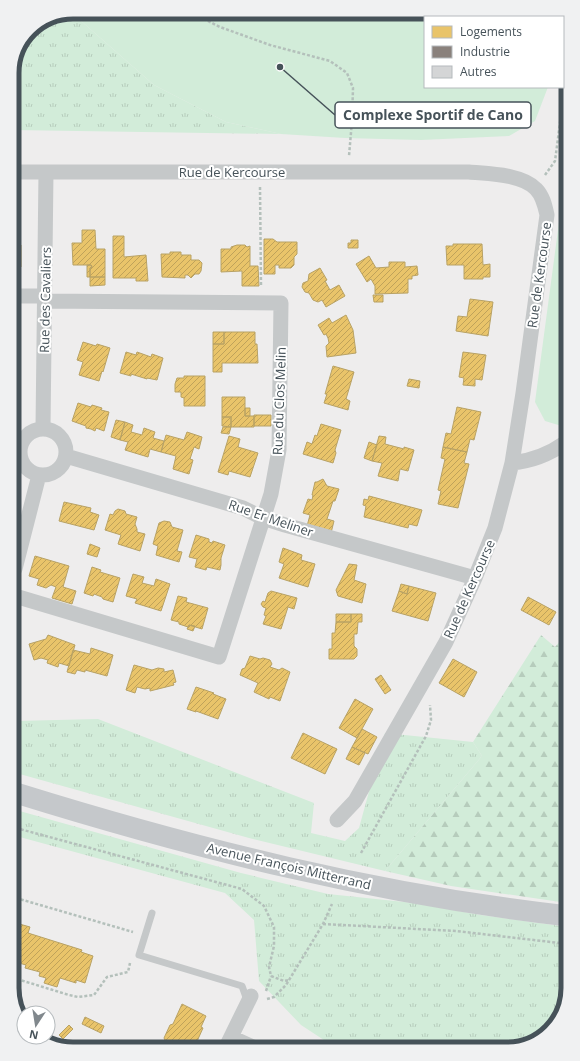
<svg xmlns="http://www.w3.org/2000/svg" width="580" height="1061" font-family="'Open Sans',sans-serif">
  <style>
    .grass { fill: url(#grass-tufts) }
    .forest { fill: url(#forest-firs) }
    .pitch { fill: #d2ecd9 }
    .homes { fill: url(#homes-hatch); stroke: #b8a265 }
    .industry { fill: url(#industry-hatch); stroke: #767372 }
    .building { fill: url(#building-hatch); stroke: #dfdfe0 }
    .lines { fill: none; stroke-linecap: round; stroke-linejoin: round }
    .path { stroke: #b4c0bb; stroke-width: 2.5; stroke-dasharray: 3 2; stroke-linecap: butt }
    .service { stroke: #c5c8c9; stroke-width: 7 }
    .minor { stroke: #c5c8c9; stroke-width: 15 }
    .secondary { stroke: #c5c8cb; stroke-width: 21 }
    .labels { text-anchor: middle; stroke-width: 4; stroke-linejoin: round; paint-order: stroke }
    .street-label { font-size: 13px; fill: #465259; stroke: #fff }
    .rim { fill: none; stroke: #465259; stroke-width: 5 }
    .leader { fill: none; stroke: #465259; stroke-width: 1.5 }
    .callout-dot { fill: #465259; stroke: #fff; stroke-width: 1.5 }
    .callout { fill: #fff; stroke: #465259; stroke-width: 1.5 }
    .callout-label { font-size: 14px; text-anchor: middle; font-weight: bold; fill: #465259 }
  </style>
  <defs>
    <pattern id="grass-tufts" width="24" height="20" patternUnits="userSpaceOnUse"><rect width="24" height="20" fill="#d2ecd9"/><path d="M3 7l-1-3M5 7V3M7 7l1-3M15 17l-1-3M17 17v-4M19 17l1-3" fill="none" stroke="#b6ccbc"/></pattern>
    <pattern id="forest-firs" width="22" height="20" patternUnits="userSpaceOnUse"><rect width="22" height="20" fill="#d2ecd9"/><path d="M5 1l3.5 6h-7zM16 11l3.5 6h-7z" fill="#b6ccbc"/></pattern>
    <pattern id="homes-hatch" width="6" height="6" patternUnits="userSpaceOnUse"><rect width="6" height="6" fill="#e9c46a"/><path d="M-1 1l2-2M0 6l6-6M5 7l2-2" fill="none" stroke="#bfa25a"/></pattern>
    <pattern id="industry-hatch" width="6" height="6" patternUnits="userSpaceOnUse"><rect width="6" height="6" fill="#8a817c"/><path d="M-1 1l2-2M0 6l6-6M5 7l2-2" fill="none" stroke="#736c69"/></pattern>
    <pattern id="building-hatch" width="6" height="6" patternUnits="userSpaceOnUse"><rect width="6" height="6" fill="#d4d5d6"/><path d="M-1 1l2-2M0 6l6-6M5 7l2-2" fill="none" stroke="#aeafb1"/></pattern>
  </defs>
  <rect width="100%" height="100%" fill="#eeeded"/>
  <path class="grass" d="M72,13L154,85L226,122L281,134L12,130V69L30,30Z
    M98,719L314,803L311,833L345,841L359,828L385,733L473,742L482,756L385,871L249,838L16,773L15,721Z
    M16,810L241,873L328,894L414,903L481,915L568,927V992L558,1022L530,1044L333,1046L301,1025L259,981L254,920L225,893L16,836Z"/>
  <path class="forest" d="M566,634L567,903L451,886L385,871L482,756L473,742L541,635L555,647Z"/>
  <path class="pitch" d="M73,12H511L524,17H425V87H563V49V88L548,87L535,121L509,136L421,140L345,138L281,134L226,122L154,85L72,13Z
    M564,185L565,427L545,421L535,402Z"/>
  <path class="homes" d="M82,230H95L96,249H105V277H90V268L92,267L91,265H73L72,243H82Z
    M113,236H124V257L146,255L148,281H136V278H113Z
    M264,239H273L277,242H297V254L294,257V265L291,268H279V265H275V274H264Z
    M351,240H358V248H348V243H351Z
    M453,244H482L483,265L490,264V277H483V279H464V265H447L446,246H453Z
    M13,245H21V267H13Z
    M237,245H245L247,247L250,246V266H258L259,286H242V271L221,272V249H231V247Z
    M170,252H181V255H191V260H199L202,263L201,271L199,274H195L191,278L188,275H185V278L162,277L161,254H170Z
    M369,256L376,268L389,267V262H405V267L417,266L418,275L412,276V279H408V293L375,294V286L371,279L367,282L356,264Z
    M87,265H91L92,267L90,268V277H87Z
    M320,268L327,280L325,281L330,290L339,285L345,296L326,307L322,300L318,302L313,300L309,293L305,292L302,287L303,283L308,281L309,274Z
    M90,277H105V285L90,286Z
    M373,295H383V302H374Z
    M470,299L493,302L488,336L456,331L458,316L467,317Z
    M346,315L353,330L356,353L327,357L326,346L329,343L328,338L326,334L324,335L318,325L329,318L332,323Z
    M213,332H224V344H213Z
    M224,332H255V344H257L258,363H222V372H213V344H224Z
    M83,342L96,346L97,344L110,348L103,372L102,371L99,381L79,375L83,362L77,360Z
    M126,352L136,355L137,352L151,357L152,354L163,358L157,380L147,378V379L131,374V376L120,373Z
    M463,352L486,355L482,380L475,379V386L463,385L464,378L459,377Z
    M333,366L354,372L346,399L350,401L348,410L324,403L327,394H325Z
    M184,376H205V406H184V398L181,397V392H175V384L177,378H184Z
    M409,379L420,381L419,388L407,386Z
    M222,397H245V416H254V427H231V417H222Z
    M78,403L91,407L92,405L102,408L101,410L109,412L104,431L96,428L95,431L91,429L86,428V426L72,421Z
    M457,407L481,412L474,440L470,439L467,452L443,447L446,433L451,434Z
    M245,408H250V416H245Z
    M254,415H271V426H254Z
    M222,417H231V427L222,426Z
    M116,420L125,422L120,440L111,437Z
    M125,422L133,425L131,432L142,435L144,428L155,432L153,438L164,441L161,452L150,449L148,457L125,450L128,442L120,440Z
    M321,424L341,430L335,450L336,453L333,463L303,454L307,442L312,444L315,435L317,436Z
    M223,427H231L229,434L221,433Z
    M187,432L202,437L199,449L194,447L190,459L193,460L189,474L173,469L176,456L161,452L166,435L184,440Z
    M229,436L240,439L238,447L258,453L250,477L229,471L228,475L218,472Z
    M379,436L386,437L385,444L404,449V447L414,450L408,471L400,469L398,481L378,476L382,463L372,461Z
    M369,442L377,445L372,461L364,458Z
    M443,447L467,452L464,463L469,464L458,508L438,504L441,491L438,490L445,459L441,458Z
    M323,479L327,486L339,489L335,501H333L327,519L334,521L331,533L307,526L310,515L303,513L308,499L312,500L313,495H312L315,482H317Z
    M369,496L422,510L417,526L409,524L408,528L364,517L366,506L363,505L364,499L368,500Z
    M64,502L91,508L90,512L99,515L94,530L59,521Z
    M118,509L125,511L126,514L137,517L135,524L137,529V532L145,534L140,551L118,544L121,535L105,530L110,514L113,515L115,511Z
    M164,521L170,522L172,527L183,530L177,551L182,552L179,562L156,555L158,546L153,544L159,523Z
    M196,535L209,539V542L212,543L213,541L225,545L221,558V565L220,570L207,567L206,570L195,567L197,559L189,557Z
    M90,544L100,548L97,557L87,554Z
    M283,548L302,555L301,560L315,564L308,587L279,578L284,564L279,562Z
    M35,556L69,566L63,587L76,591L72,604L52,598L56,587L51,585L46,588L37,585L39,579L29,576Z
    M349,564L357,565L354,580L366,584L362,603L338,596L336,590Z
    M92,567L101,570L100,572L120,578L113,602L103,599L102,597L94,594L93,596L84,593Z
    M133,574L144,577L142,583L154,586L156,579L170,584L161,611L135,603L137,599L126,596Z
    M401,584L409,586L407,594L399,591Z
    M409,586L436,593L428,621L392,611L399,591L407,594Z
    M271,591L297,598L294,609L288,607L281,629L263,624L266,616L264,615L266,608L263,607L261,604L263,601L265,602L268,593Z
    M178,596L187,598L186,602L208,608L202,629L189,625L188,627L179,624V622L171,620Z
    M528,597L556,612L549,625L521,610Z
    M336,614H351V622H336Z
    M351,614H362V622H358L357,634H354V646L357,649V656L354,659H329V649H332V633H335L336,622H351Z
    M189,625L195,626L193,631L187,629Z
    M48,635L75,645L69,666L59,663L58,667L47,663L48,660L41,658L34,660L29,644L46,639Z
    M91,648L113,655L107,676L85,670V672L77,670L75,674L67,672L73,650L90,654Z
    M250,656L260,659L263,658L270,660L272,664L270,667L279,670L282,668L290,672L280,701L270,697L269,699L254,692L258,683L240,675L242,669L245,668Z
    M453,659L477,672L464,697L439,683Z
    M134,665L152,670L158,668L164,669V672L173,670L176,682L173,683L174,685L150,691V688L145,689L137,687L135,693L126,690Z
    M381,675L391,690L385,694L375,679Z
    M196,687L214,693L213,694L226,699L218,719L196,711V712L187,709Z
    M355,699L373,709L357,738L339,728Z
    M362,729L377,737L368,754L352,747Z
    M303,733L337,749L325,774L291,758Z
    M352,747L365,753L359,765L346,759Z
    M16,923L30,927L28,933L82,950L81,952L93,956L85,983L76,980V983L60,978L57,987L44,983L46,978L39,976L40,972L25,968L26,965L19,963L21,956L16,955Z
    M182,1004L206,1016L201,1027L203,1028L194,1048H178L170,1044V1043L165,1040L164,1038L170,1025L173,1024Z
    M85,1017L104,1026L101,1033L82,1024Z
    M69,1025L73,1029L63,1039L59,1035Z"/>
  <path class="industry" d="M566,522V534L560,528Z"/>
  <path class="building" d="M563,195H564V214L561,212Z"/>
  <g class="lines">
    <path class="path" d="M190,12L220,27L270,45L330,61L347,73L353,88L352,121L349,156
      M545,175L555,161L563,100
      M260,187L261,286
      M16,828L242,889L264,906L274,927V946L269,967L271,976L284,981L289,980
      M361,853L426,736L431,720L430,705
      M16,898L133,932
      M323,924L456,931L568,944
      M17,979L69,995L78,997L94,995L107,977L128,972L130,963
      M266,991L271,976
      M267,999L274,997L286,985L323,924L332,904"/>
    <path class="service" d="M152,913L139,955L242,986L247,1000"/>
    <path class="minor" d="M13,172H469C489,174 522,174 536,189C543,196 545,206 547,215L523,393L512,463L495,528L475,578L446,642L355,801L337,820
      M13,296H45
      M43,428L46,172
      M20 452a23 23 0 1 1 46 0a23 23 0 1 1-46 0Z
      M66,456L243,508L263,518L285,525L475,578
      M512,463C532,461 548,455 565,443
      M15,569L39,475
      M15,596L219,657L271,494L279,450L281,303L45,301
      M231,1037L253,1047
      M226,1047L251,996"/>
    <path class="secondary" d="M16,793C196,849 380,895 568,916"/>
  </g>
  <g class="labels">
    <g class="street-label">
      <text x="232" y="177">Rue de Kercourse</text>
      <text transform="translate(539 275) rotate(-82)" y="5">Rue de Kercourse</text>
      <text transform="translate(45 300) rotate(-89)" y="5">Rue des Cavaliers</text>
      <text transform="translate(279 401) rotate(-88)" y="5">Rue du Clos Melin</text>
      <text transform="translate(271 518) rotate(19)" y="5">Rue Er Meliner</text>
      <text transform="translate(469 589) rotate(-66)" y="5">Rue de Kercourse</text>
      <text transform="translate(289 866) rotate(13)" y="5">Avenue François Mitterrand</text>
    </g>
  </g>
  <path d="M0 0H580V1061H0ZM73 19H507A54 54 0 0 1 561 73V988A54 54 0 0 1 507 1042H73A54 54 0 0 1 19 988V73A54 54 0 0 1 73 19Z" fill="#f0f1f2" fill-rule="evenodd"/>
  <path class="rim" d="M73 19H507A54 54 0 0 1 561 73V988A54 54 0 0 1 507 1042H73A54 54 0 0 1 19 988V73A54 54 0 0 1 73 19Z"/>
  <path class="leader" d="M280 67L335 115"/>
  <circle class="callout-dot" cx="280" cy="67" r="4"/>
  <rect class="callout" x="335" y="102" width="196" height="26" rx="4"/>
  <g class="callout-label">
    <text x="433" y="120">Complexe Sportif de Cano</text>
  </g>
  <rect x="424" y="16" width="140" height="72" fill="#ffffff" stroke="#b5babd"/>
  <rect x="432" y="26" width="20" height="12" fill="#e9c46a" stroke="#b5babd"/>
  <text x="460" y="36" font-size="12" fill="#465259">Logements</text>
  <rect x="432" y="46" width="20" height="12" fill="#8a817c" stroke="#b5babd"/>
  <text x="460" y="56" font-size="12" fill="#465259">Industrie</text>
  <rect x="432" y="66" width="20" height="12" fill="#d4d5d6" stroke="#b5babd"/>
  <text x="460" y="76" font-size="12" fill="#465259">Autres</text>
  <g transform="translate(36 1025) rotate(192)"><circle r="19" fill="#ffffff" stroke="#b5babd"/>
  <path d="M0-3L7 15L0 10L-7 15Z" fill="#81888d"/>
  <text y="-6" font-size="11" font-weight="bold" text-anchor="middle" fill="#465259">N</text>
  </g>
</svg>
